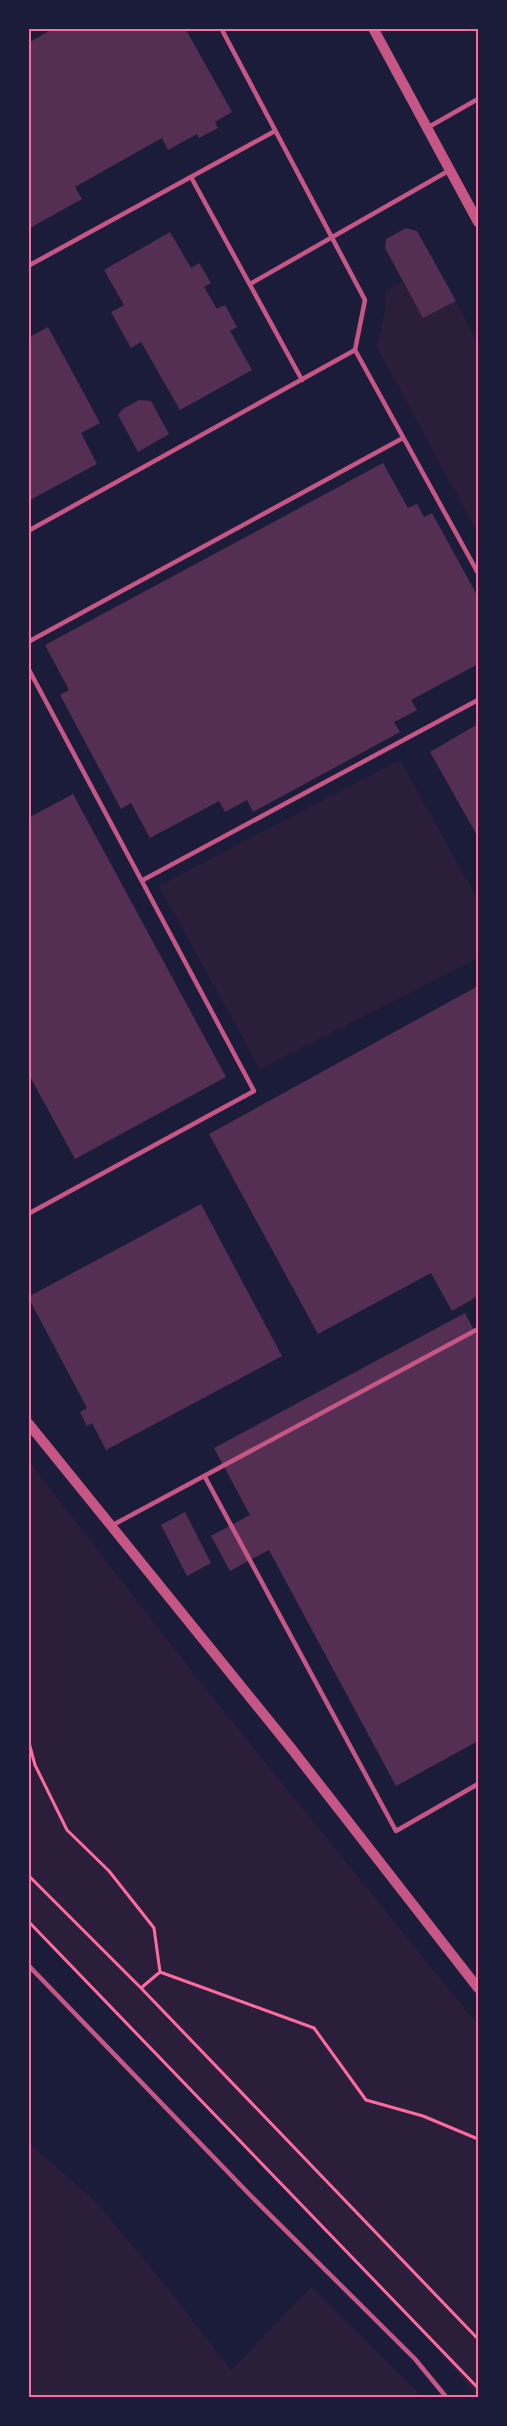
<svg xmlns="http://www.w3.org/2000/svg" width="507" height="2426" font-family="Overpass,sans-serif">
  <style>
    .green { fill: #2a1e3b }
    .building { fill: #542f53 }
    .lines { fill: none; stroke-linecap: round; stroke-linejoin: round }
    .path { stroke: #ff6b9d; stroke-width: 3 }
    .service { stroke: #c65784; stroke-width: 4.5 }
    .tertiary { stroke: #c65784; stroke-width: 10 }
    .neatline { fill: none; stroke: #ff6b9d; stroke-width: 2 }
  </style>
  <rect width="100%" height="100%" fill="#1b1b3a"/>
  <path class="green" d="M403,282L423,318L456,301L478,344V534L377,347L385,310L386,291Z
    M400,760L478,900V958L260,1069L159,886Z
    M28,1460L202,1684L478,2025V2397L406,2313L29,1921Z
    M28,2142L96,2202L166,2286L231,2370L311,2287L423,2397H29Z"/>
  <path class="building" d="M54,28H185L232,112L215,122L218,128L199,138L197,134L168,150L162,138L75,187L82,199L28,229V43Z
    M406,228L417,231L456,301L423,318L385,248L386,239Z
    M170,232L191,268L199,263L211,283L204,287L217,309L225,305L237,327L230,331L252,370L180,410L141,342L131,348L111,312L124,305L104,270Z
    M48,327L100,423L81,433L97,464L28,501V338Z
    M139,400L151,401L169,434L138,452L118,415L123,409Z
    M383,463L408,508L417,504L424,517L432,513L478,597V664L411,700L417,710L394,722L400,732L253,812L247,800L225,812L219,801L150,838L131,803L121,809L60,695L69,690L45,645Z
    M478,724V837L430,752Z
    M73,794L226,1077L75,1159L28,1073V818Z
    M478,986V1296L452,1311L431,1273L318,1334L209,1134Z
    M201,1204L282,1356L106,1450L92,1423L87,1426L80,1412L87,1408L28,1297Z
    M465,1313L478,1338V1741L396,1786L269,1550L230,1571L211,1536L250,1515L214,1448Z
    M185,1512L211,1563L187,1576L161,1525Z"/>
  <g class="lines">
    <path class="path" d="M28,1739L35,1765L67,1830L109,1871L154,1928L160,1972L314,2028L366,2100L423,2116L478,2139
      M28,1875L141,1988L478,2339
      M28,1921L478,2388
      M141,1988L160,1972"/>
    <path class="service" d="M221,28L365,300L355,350L478,573
      M427,128L478,99
      M191,177L302,380
      M28,266L275,131
      M250,284L450,170
      M28,531L355,350
      M28,642L403,438
      M28,668L254,1091L28,1214
      M143,880L478,700
      M205,1477L396,1831L478,1784
      M111,1526L478,1329
      M28,1965L252,2197L415,2359L447,2398"/>
    <path class="tertiary" d="M373,28L478,222
      M28,1423L291,1748L478,1988"/>
  </g>
  <rect width="507" height="2426" fill="none" stroke="#1b1b3a" stroke-width="60"/>
  <rect x="30" y="30" width="447" height="2366" class="neatline"/>
</svg>
